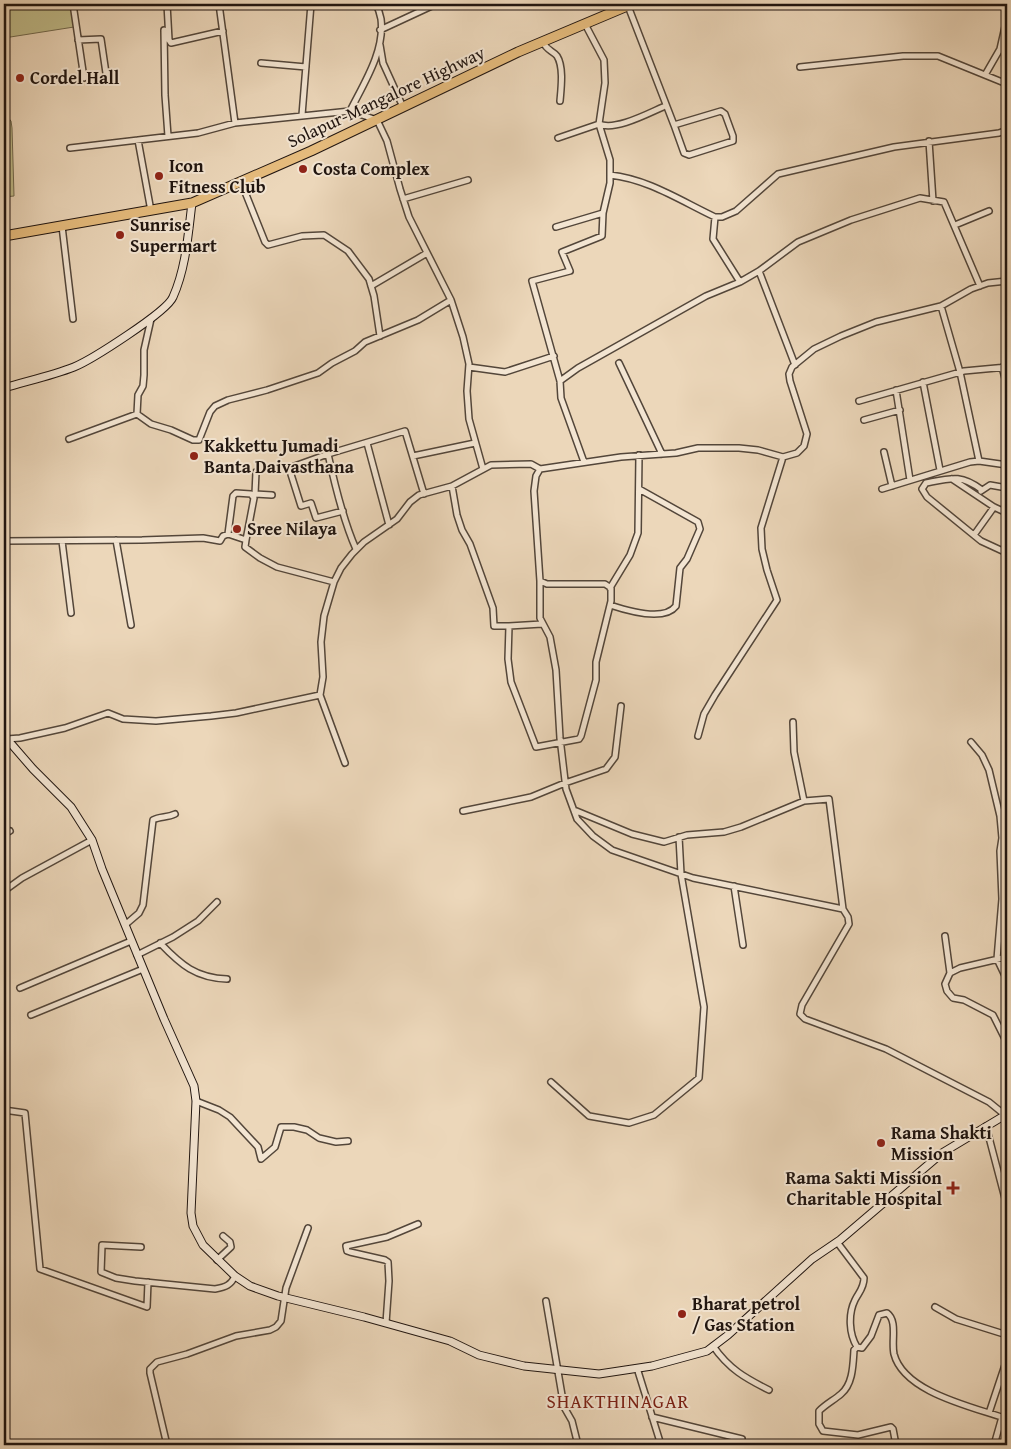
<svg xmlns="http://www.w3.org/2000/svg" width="1011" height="1449" font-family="'Gentium Book Plus',serif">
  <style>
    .green { fill: #c0bc8a; stroke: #70684d }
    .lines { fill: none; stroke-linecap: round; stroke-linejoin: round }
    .street-casing { stroke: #53463a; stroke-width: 8 }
    .secondary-casing { stroke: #201510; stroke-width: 9 }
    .highway-casing { stroke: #201510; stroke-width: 11 }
    .street { stroke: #f3e5d2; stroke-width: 5 }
    .secondary { stroke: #f3e5d2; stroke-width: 7 }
    .highway { stroke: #e6bc7d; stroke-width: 9 }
    .poi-dot { fill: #8f2418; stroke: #f3e5d2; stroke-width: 2 }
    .labels { text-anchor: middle; stroke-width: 4; stroke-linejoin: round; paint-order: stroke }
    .poi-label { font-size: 18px; font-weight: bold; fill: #201510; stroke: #f3e5d2; text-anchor: start }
    .street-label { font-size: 18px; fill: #201510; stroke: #f3e5d2 }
    .neighbourhood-label { font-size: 19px; letter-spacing: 1px; fill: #7a1f14; stroke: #f3e5d2 }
  </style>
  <rect width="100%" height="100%" fill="#ecd7ba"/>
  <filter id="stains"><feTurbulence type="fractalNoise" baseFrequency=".004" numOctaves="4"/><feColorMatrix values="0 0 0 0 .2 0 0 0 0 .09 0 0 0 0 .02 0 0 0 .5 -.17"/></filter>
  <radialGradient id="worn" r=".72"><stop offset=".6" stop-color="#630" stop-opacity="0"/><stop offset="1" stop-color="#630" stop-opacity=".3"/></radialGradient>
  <path class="green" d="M4,4H71L74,27L4,38Z
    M4,113L11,121L12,128L14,196L4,197Z"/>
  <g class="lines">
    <defs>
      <path id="street" d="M73,4L84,78
        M167,4L169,40L171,43L223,31
        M219,4L235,123
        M628,6L674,125
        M164,30L165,95L168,136
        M380,30L436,4
        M78,40L101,39L107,80
        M543,42C547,51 552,50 557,56C564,67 561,89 560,101
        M380,45L383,63L403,107
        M261,63L306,67
        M800,67L903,56H938L1007,84
        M985,75L1000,49L1007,18
        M350,111C364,83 385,51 381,19C380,14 378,8 376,4
        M721,111L725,114L733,136V141L689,155L684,153L674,125Z
        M302,115L311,4
        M558,138L599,124C615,131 647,114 663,107
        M138,140L151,211
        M929,141L933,201
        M70,148L198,133L235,123L350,111L377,120L387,141L400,189L409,217L451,300L463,337L469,364L467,391L469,419L483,469
        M610,175C648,179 681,201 715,217H722L736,211L778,174L894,147L999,133L1007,130
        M241,182L265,242L268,245L302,236L324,235L348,251L369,279L374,296L380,336
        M403,199L468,180
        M715,217L713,239L740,282
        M955,225L989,211
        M62,226L73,319
        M556,227L603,213
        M759,271L795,365
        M371,286L427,253
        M941,306L960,372L979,461
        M151,319L144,350V375L143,386L138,395L137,414L151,424L171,430L193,440H199L210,412L215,406L228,400L267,390L318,373L332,363L355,351L365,342L418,320L451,300
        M619,363L662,454
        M469,367L505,372L554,356
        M1002,367L1007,386
        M560,381L578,368L706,296L740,282L759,271L798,242L851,220L920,198L944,202L980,286
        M923,382L940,470
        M896,390L910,480
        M859,401L964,371L1007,367
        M864,420L900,410
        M69,439L137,414
        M367,443L389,525
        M884,452L892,486
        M328,454C335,486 343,520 356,549
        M413,456L475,443
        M584,462L561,398L560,381L532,281L570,271L562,252L602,236L603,213L610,183V160L599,124L605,83L604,60L585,24
        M952,479L994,507L1007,513
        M452,486L457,515L462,530L470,544L493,608L494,626H509
        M882,489L970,462L979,461L1007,465
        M982,490C961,474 951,478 926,483L922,489L927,497L981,541L1007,553
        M981,491L990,485L1007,488
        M255,494L272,495
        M253,496L255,494L256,472
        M343,511L316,518L311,503L301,506L289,468L328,454L405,431L424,494
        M228,534L233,496L236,493L251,494L254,498L246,540
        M974,535L994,507
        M116,540L131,625
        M4,541L142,540L203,538L220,541L223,536L228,534L246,540L245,547L260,558L277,567L334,582
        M62,541L71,613
        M540,581V618L550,637L556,670L560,738L566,789L577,819L593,836L612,850L693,878L843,909L848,917L849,924L802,1005L800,1014L805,1019L886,1049L989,1102L1005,1115
        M610,588L630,555L638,533L639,455
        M610,605C625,610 664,622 676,606L680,568L687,559L700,529L698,522L639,489
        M542,624L509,626L508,659L511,682L536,747L579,739L581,736L596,680V662L611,601V588L605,584H547L540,581L534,491L536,476L540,469L621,457L676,453L698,448H739L758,450L783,457L797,453L804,446L807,434L790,381L789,374L792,367L814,349L841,336L876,322L941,306L971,289L988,283L1007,281
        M320,695L345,763
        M793,722L794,752L804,801
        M698,736L704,714L715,695L777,600L767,570L762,549L761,528L783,457
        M7,739L20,738L65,728L108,713L123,719L156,721L211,716L236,713L320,695L323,677L321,642L324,616L334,582L341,568L352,554L364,542L397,519L410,502L419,495L452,486L491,465L531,464L540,469
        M971,742L982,755L989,770L1000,816L1002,838L1000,851L1002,899L997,959L1007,980
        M574,810L632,834L664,842L687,835L724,832L741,827L804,801L829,799L843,909
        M463,811L531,797L565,783L606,769L615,757L621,706
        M4,834L10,831
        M734,886L743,945
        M4,891L22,878L92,840
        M125,925L139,913L143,905L153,820C160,816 167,818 175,814
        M945,936L950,973L945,984L947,991L953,998L964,1000L993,1015L1007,1043
        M160,943C181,965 196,978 227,979
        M137,955L173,937L198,921L217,902
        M950,973L960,968L1007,957
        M20,988L131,941
        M31,1015L143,969
        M551,1082L589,1116L629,1123L654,1115L699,1078L704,1007L681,874L679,837
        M196,1101L219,1110L230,1117L258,1147L261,1159L275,1147L281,1127H294L307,1130L319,1138L336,1142L348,1141
        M4,1110L25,1113L40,1269L147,1307L148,1282
        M986,1126L1007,1206
        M837,1242L864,1278C864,1288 859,1292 855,1300C848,1314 849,1334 857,1347L862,1348L871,1336L879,1315L887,1313C898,1321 891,1341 894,1354C904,1393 974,1407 1007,1419
        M141,1247L102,1245L101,1272L116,1278L135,1281L215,1289C226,1287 231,1285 235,1276
        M217,1260L231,1247L230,1242L223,1236
        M546,1301L564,1407L572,1421L578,1445
        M935,1307L956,1319L1007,1335
        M386,1323L389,1281L388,1262L385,1260L350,1252L347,1251L346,1246L387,1237L418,1224
        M713,1346C729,1369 745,1378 769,1390
        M857,1347L854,1350C853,1365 853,1384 841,1394C834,1400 826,1404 819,1411V1424L823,1431L858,1435L891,1427L893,1429L896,1445
        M637,1368L661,1445
        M989,1413L1007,1359
        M652,1417L742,1439
        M384,1444L386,1445
        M167,1445L150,1373V1369L157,1362L187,1354L236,1336L270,1330L276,1327L281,1321L286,1288L308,1228
        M994,1445L1002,1417"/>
      <path id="secondary" d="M4,388C27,381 51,376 74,367C91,360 167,312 173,297C186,268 188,235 192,203
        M4,738L7,739L33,769L71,807L92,840L102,869L164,1019L194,1086L196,1101L191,1213L193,1226L203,1245L235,1276L250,1286L278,1296L364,1317L450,1341L479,1355L524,1366L599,1374L652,1366L707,1351L728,1335L812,1259L840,1240L942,1153L1007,1114"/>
      <path id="highway" d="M4,236L192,203L311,151L518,52L632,4"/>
    </defs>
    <use href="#street" class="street-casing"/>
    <use href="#secondary" class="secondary-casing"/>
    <use href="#highway" class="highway-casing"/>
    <use href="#street" class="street"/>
    <use href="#secondary" class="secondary"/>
    <use href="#highway" class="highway"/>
  </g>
  <g class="poi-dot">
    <circle cx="20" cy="78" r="5"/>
    <circle cx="303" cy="169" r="5"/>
    <circle cx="159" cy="176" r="5"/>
    <circle cx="120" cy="235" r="5"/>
    <circle cx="194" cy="456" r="5"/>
    <circle cx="237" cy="529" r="5"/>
    <circle cx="881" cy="1143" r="5"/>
    <path d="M950.5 1180.5h5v5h5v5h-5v5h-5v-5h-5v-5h5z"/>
    <circle cx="682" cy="1314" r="5"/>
  </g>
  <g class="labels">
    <g class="poi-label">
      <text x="30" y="84">Cordel Hall</text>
      <text x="169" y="172">Icon<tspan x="169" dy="21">Fitness Club</tspan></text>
      <text x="313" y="175">Costa Complex</text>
      <text x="130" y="231">Sunrise<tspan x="130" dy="21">Supermart</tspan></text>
      <text x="204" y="452">Kakkettu Jumadi<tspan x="204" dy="21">Banta Daivasthana</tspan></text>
      <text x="247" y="535">Sree Nilaya</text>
      <text x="891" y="1139">Rama Shakti<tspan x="891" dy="21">Mission</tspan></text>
      <text x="942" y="1184" text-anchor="end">Rama Sakti Mission<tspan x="942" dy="21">Charitable Hospital</tspan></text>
      <text x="692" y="1310">Bharat petrol<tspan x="692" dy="21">/ Gas Station</tspan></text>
    </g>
    <g class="street-label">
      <text transform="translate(386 97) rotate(-25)" y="6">Solapur-Mangalore Highway</text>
    </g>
    <g class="neighbourhood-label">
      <text x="618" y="1408">SHAKTHINAGAR</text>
    </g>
  </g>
  <rect width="1011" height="1449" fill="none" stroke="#ecd7ba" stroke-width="20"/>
  <rect x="5" y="5" width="1001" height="1439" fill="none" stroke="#201510" stroke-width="2.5"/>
  <rect x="10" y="10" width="991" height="1429" fill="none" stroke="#201510"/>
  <rect width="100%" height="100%" filter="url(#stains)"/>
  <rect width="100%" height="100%" fill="url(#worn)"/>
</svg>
